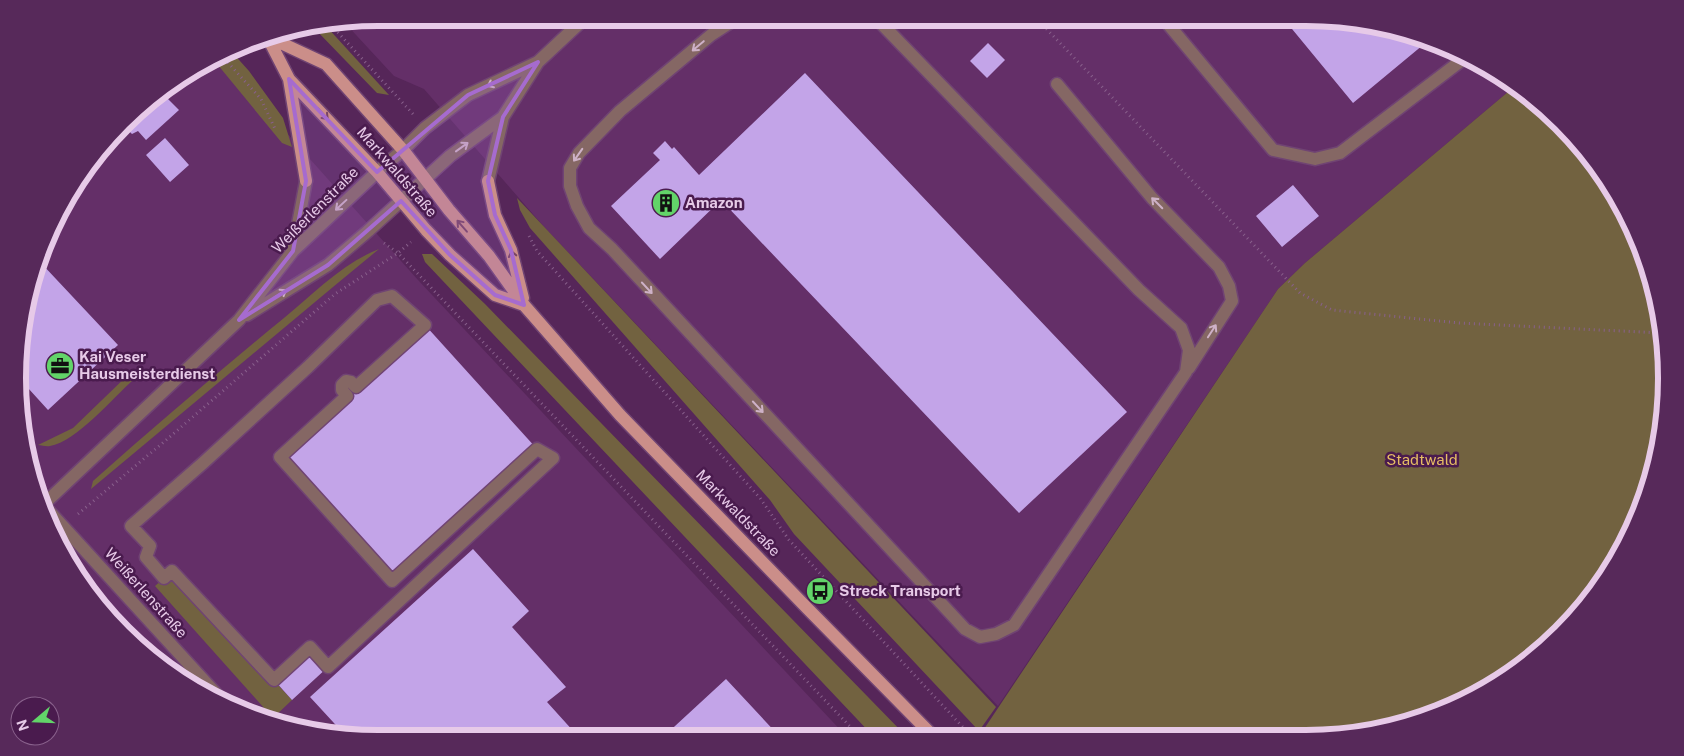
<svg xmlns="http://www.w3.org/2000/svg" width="1684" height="756" font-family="'Public Sans',sans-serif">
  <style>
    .built { fill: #642f68 }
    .green { fill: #726240 }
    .building { fill: #c3a4e8 }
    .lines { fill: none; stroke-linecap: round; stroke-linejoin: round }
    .minor-casing { stroke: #704473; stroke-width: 15 }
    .major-casing { stroke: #704473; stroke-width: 15 }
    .path { stroke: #89608c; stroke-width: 3; stroke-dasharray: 1 4; stroke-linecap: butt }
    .minor { stroke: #856764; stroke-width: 12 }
    .major { stroke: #cb8e89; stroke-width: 12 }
    .oneway { stroke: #ceb1c7 }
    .oneway2 { stroke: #774363 }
    .marked { fill: #a66bcf; fill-opacity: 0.2; stroke: #a66bcf; stroke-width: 4; stroke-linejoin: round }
    .labels { text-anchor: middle; stroke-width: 5; stroke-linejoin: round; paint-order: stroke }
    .street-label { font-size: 15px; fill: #e7cae8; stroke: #4a1b4e }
    .poi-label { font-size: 15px; font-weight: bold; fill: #e7cae8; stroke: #4a1b4e; text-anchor: start }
    .park-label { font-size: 15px; fill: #e6bd64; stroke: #4a1b4e }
    .rim { fill: none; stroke: #e7cae8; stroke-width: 6 }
  </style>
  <rect width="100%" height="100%" fill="#562659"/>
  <path class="built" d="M378,18H1306L1376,24L1444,45L1506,78L1515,86L1305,263L1278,289L998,706L546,229L424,89L394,76L345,23Z
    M218,56L418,280L847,737L378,738L307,732L240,711L141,649L66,558L24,448L18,378L24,308L66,198L141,107L198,66Z"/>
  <path class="green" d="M326,26L389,95L377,93L314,28Z
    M231,51L249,71L283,118L292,147L282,143L213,59Z
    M1515,86L1561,123L1606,177L1639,240L1660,307L1666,378L1660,448L1639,516L1592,597L1526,664L1444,711L1353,735L986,737L982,732L1278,289L1305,263Z
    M517,198L996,707L979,731L794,534L770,500L530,228L520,210Z
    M379,249L333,287L91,489L93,481C156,425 219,371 284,318C313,294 343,263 379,249Z
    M422,254H432L485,304L907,737H874L425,262Z
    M131,372L133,380C113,398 76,442 50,446C46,447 42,445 38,445L73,428Z
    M172,571L292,700L273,718L155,586Z"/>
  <path class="building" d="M1283,18H1306L1376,24L1429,40L1353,103Z
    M988,43L1005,60L987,78L970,61Z
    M805,73L1127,412L1019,513L721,200L660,259L611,206L660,160L653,153L665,141L672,149L674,147L699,175Z
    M161,92L179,110L146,140L138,131L132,134L126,128L129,121L141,107Z
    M165,138L189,165L170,182L146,155Z
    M1293,185L1319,216L1282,247L1256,216Z
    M41,263L118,345L48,410L18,377L24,308Z
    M425,325L537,449L392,581L280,457L347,396L342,390L356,387Z
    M473,549L529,611L512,627L566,687L547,702L575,733L569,738H378L345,735L310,697Z
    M310,647L328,667L292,700L274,680Z
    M726,679L780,737L662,738Z"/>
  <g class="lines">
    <defs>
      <path id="minor" d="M737,18L711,35L620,111L579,153L570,168V186L577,206L589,228L612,249L965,629L980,637L996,634L1014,625L1186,372L1189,350L1181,328L1139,290L876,18
        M1163,18L1273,150L1315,159L1340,153L1466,57
        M1057,84L1152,198L1219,267L1229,286L1232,301L1189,368
        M488,181L503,117L538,62L585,18
        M293,251L306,181
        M392,296L425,325L356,387L351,382L346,381L342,385V390L347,396L280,457L392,581L537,449L553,458L328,667L310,647L274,680L172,571L164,578L146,557L150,546L131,526L203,463L308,367L377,300Z
        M247,315L328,265L368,231L450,156L503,117
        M45,503L239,320L293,251L377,172L403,150L425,128L468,95L538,62
        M48,510L220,698"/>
      <path id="major" d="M267,36L289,79L377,172L426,230L450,255L495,295L524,305
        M268,37L326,64L403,150L449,210L489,256L524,305L620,415L807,608L934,737
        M289,79L306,181
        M488,181L495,215L511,250L523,298"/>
    </defs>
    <use href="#minor" class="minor-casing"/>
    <use href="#major" class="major-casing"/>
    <path class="path" d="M1036,18L1300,293L1332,310L1459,323L1662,333
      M331,25L413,114
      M221,55L261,99L276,131
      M529,236L537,251L760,498L789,540L972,737
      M384,243L398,253L860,737
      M1652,472L1664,353
      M78,514L165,441L335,294L398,253L411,242"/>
    <use href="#minor" class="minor"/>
    <use href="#major" class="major"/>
  </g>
  <defs><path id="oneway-shaft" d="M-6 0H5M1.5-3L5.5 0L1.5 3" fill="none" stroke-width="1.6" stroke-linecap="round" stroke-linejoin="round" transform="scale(1.25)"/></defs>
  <g class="oneway">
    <use href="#oneway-shaft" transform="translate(698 46) rotate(140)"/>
    <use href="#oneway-shaft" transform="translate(494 83) rotate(154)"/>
    <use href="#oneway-shaft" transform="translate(462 147) rotate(-36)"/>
    <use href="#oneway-shaft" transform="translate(578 155) rotate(125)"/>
    <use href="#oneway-shaft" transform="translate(1157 203) rotate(-135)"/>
    <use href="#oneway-shaft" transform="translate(341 205) rotate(137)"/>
    <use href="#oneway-shaft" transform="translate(647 288) rotate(47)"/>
    <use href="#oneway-shaft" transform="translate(280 294) rotate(-32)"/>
    <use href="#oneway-shaft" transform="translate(1212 331) rotate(-57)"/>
    <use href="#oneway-shaft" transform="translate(758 407) rotate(47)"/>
  </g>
  <g class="oneway2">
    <use href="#oneway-shaft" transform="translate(323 114) rotate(47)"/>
    <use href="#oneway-shaft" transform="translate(462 226) rotate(-131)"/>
    <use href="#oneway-shaft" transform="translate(513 258) rotate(-103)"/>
  </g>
  <path class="marked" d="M538,62L503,117L488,181L495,215L511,250L524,305L495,295L450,255L401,201L328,265L239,320L293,251L306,181L289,79L377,172L468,95Z"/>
  <defs>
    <symbol id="building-disc" viewBox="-11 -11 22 22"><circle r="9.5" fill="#62d469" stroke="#4a1b4e"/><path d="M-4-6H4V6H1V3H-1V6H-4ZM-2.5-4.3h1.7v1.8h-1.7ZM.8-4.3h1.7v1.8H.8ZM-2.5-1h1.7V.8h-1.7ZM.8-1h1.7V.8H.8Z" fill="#111"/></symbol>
    <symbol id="office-disc" viewBox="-11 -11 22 22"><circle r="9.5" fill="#62d469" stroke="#4a1b4e"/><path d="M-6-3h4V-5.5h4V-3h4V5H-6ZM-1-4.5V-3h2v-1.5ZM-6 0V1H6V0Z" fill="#111"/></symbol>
    <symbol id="bus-disc" viewBox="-11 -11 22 22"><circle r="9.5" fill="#62d469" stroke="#4a1b4e"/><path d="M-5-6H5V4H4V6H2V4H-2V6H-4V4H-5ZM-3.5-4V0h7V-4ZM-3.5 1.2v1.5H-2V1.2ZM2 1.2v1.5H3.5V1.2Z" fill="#111"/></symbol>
  </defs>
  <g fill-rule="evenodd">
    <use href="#building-disc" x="650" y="187" width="32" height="32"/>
    <use href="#office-disc" x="44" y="350" width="32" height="32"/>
    <use href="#bus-disc" x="804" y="575" width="32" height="32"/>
  </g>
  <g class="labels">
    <g class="street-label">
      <text transform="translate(397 172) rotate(49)" y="5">Markwaldstraße</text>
      <text transform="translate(315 210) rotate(-45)" y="5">Weißerlenstraße</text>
      <text transform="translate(738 513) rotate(46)" y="5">Markwaldstraße</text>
      <text transform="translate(146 593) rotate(48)" y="5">Weißerlenstraße</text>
    </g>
    <g class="poi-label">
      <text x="685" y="208">Amazon</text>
      <text x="79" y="362">Kai Veser<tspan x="79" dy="17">Hausmeisterdienst</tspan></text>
      <text x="839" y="596">Streck Transport</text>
    </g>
    <g class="park-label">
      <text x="1422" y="465">Stadtwald</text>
    </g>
  </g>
  <path d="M0 0H1684V756H0ZM378 26H1306A352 352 0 0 1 1658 378V378A352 352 0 0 1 1306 730H378A352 352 0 0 1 26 378V378A352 352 0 0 1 378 26Z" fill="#57295a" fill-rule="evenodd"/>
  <path class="rim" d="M378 26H1306A352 352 0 0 1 1658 378V378A352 352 0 0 1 1306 730H378A352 352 0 0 1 26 378V378A352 352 0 0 1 378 26Z"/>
  <g transform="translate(35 721) rotate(251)"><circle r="24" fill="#4a1b4e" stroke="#89618c"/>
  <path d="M0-4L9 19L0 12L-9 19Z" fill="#62d469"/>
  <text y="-8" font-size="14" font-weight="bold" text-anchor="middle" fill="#e7cae8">N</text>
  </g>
</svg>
